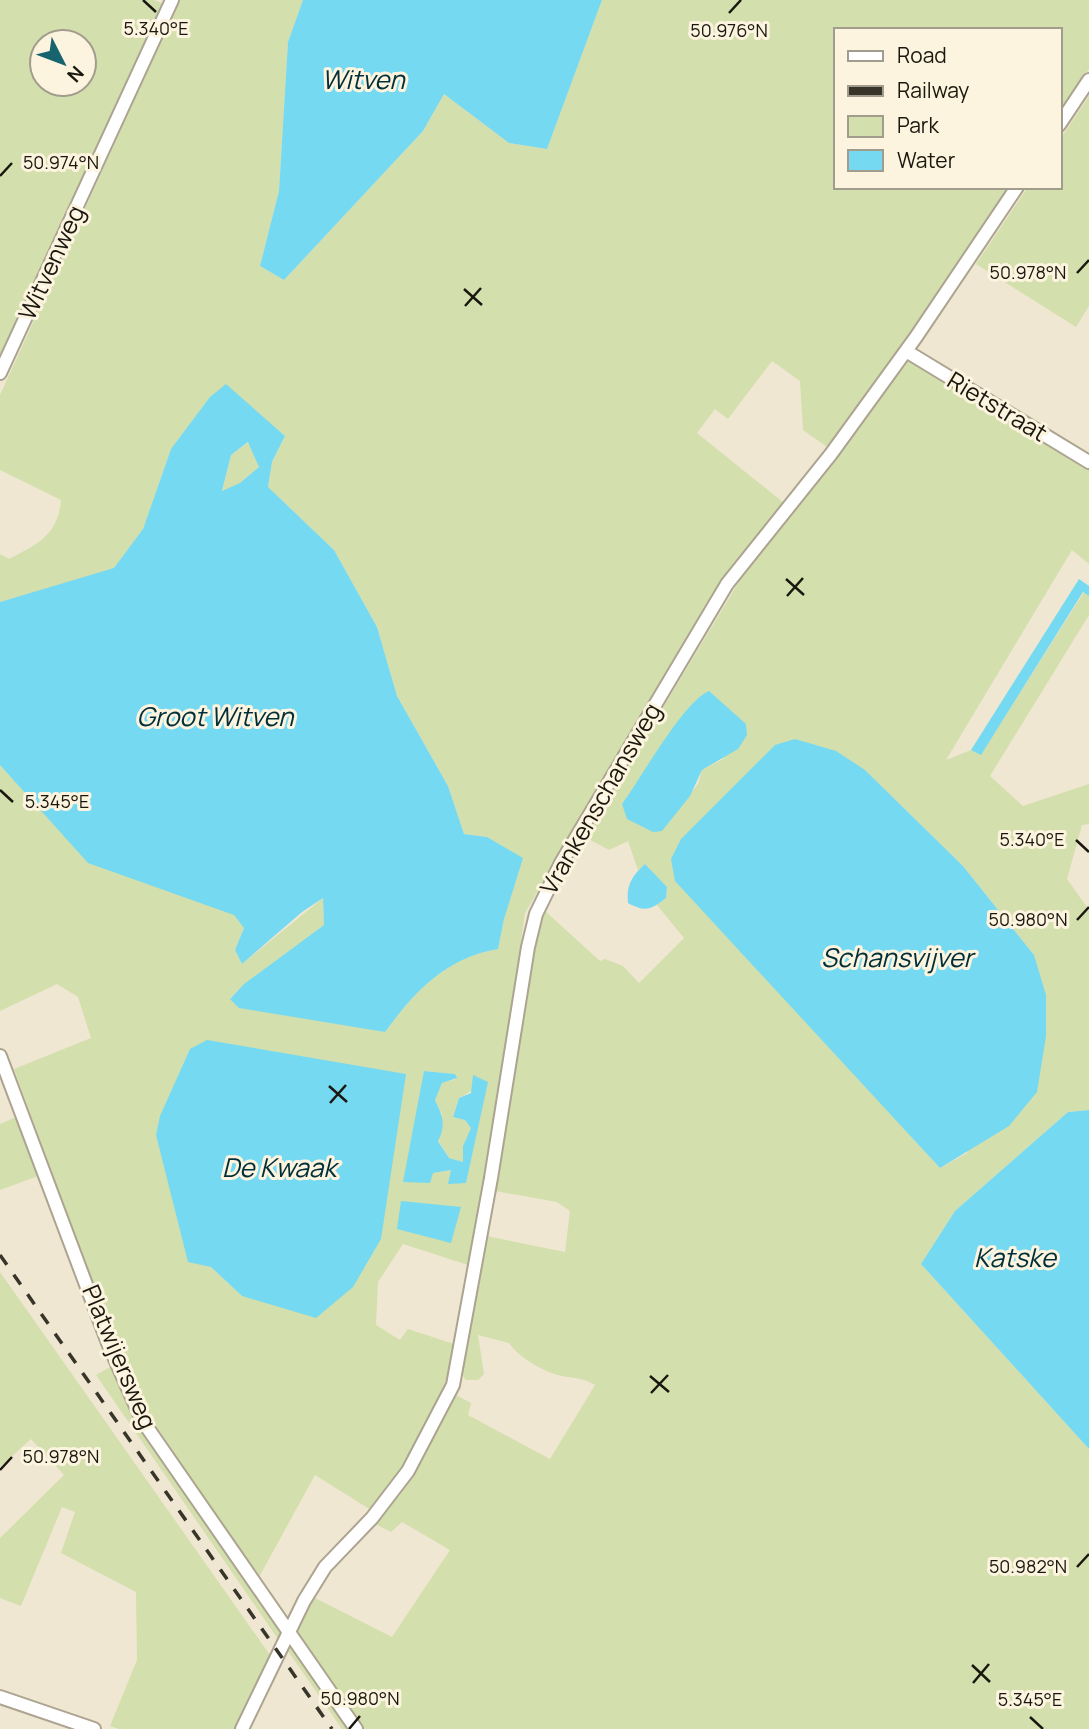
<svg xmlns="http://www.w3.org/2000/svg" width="1089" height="1729" font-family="Manrope,sans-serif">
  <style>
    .green { fill: #d3dfad; fill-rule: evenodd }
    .water { fill: #75d9f1; fill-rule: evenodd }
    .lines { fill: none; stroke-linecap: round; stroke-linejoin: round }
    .minor-casing { stroke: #aca490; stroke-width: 16 }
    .minor { stroke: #fff; stroke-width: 12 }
    .rail { stroke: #37342a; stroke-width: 3.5; stroke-dasharray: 12 12; stroke-linecap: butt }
    .ticks { fill: none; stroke: #1a170f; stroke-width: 2.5 }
    .labels { text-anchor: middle; stroke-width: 6; stroke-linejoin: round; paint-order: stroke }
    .street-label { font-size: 24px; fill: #1a170f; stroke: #fdf4df }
    .water-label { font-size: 26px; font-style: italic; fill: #002f39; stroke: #fdf4df }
    .ticks-label { font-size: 18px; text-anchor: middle; fill: #1a170f; stroke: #fdf4df; stroke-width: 6; stroke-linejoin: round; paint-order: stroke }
  </style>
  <rect width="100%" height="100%" fill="#f0e7d2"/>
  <path class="green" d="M0,0H154L164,4L0,357ZM42,42H84V84H42Z
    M180,0H303L288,42L279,191L260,266L284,280L423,131L444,94L509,143L547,149L602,0H1089V69L1059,114V30H835V187L1010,189L903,347L827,447L803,430L800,381L772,361L728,419L715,409L697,433L784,503L713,592L525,913L486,1184L468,1265L403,1244L378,1282L376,1325L400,1340L408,1329L454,1344C444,1410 410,1458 371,1510L315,1475L258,1579L132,1390L14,1069L91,1038L78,997L57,984L0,1011V765L50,818L234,915L244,928L235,950L242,964L323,898L324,925L244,985L230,998L385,1032C415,991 446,958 498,949L504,919L487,837L464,834L448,786L397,696L377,627L334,550L268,487L272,462L285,436L226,385L171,449L143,529L114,569L0,602V554L9,559C38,544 58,535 61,500L0,470V395ZM190,1049L242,1296L211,1267L156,1135L161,1116ZM424,1071L455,1074L456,1079L442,1083L435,1100L442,1114L438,1140L449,1158L463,1162V1146L472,1128L465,1120L453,1116L459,1098L487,1082L466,1183L452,1170L433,1173Z
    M1089,96V306L1076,327L976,264L1028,187H1059V141Z
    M909,361L1089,459V564L1072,550L946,760L971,750L981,754L1084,592L1089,596V615L990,776L1023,806L1089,784V824L1082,825L1067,879L1089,910V1110L1068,1112L955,1211L921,1264L1089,1449V1729H363L298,1635L297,1628L315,1598L392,1637L450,1550L402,1522L391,1532L375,1524L412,1472L454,1394L471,1403L468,1415L550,1459L595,1385C585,1379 580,1379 568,1377C548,1375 520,1359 509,1343L478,1335L484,1374L478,1380H466L462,1375L486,1236L565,1252L570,1211L557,1202L495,1191L513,1063L538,923L544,910L600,961L605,959L623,966L639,983L684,938L657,905L666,898L667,887L645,864L638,870L628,841L609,850L585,837L743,575ZM725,758L702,770L698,784L680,806L622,804L650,766ZM865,770L963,866L1034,955L967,1153L940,1168L889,1112Z
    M249,442L259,467L240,483L222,492L231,455Z
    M18,1116L41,1175L0,1190V1124Z
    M0,1272L270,1655L235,1729H119L110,1726L137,1660L136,1592L61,1553L75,1512L62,1507L21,1606L0,1598V1538L64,1475L31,1439L0,1467Z
    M112,1366L281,1628L278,1639L96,1375Z
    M292,1646L351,1729H342L288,1651Z"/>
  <path class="water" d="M303,0H602L547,149L509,143L444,94L423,131L284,280L260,266L279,191L288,42Z
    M226,384L285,436L272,462L268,487L334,550L377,627L397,696L448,786L464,834L487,837L523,858L504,919L498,949C446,958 415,991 385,1032L239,1008L230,999L244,984L324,925L323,898L302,912L242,964L235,950L244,928L234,915L88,863L0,765V602L114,568L143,529L171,449L210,397ZM248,442L259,467L240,483L222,491L231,455Z
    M1079,579L1089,586V596L1083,592L981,755L971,750Z
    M709,691L746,724L747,735L738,749L702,770L690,796L662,831L653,832L627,819L622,804C642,777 683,702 709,691Z
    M795,739L836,751L865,770L963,866L1034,955L1046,995V1036L1037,1092L1009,1126L940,1168L675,881L671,859L681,839L775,745Z
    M645,864L667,887L666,898C652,909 646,913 628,903C626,885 632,876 645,864Z
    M207,1040L406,1074L381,1239L353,1287L316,1318L242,1296L211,1267L188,1262L156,1135L160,1116L190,1049Z
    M424,1071L455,1074L457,1078L442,1083L435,1100C443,1116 446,1125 438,1141L449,1158L463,1162V1146L471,1128L465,1120L453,1117L459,1098L471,1093L473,1075L488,1082L466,1183L448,1184L451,1170L433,1173L430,1183L403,1182Z
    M1089,1110V1449L921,1264L955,1211L1068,1112Z
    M401,1201L461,1207L451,1243L397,1229Z"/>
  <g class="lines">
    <defs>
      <path id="minor" d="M1059,125L1089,80
        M906,351L1089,462
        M0,373L172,0
        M0,1056L108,1343L142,1420L356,1729
        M0,1697L94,1729
        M242,1729L304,1601L325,1567L372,1518L408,1471L453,1385L491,1178L528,947L536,914L561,863L727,584L831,454L916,337L1017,187"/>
    </defs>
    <use href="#minor" class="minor-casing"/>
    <use href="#minor" class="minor"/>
    <path class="rail" d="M0,1255L332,1729"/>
  </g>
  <path class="ticks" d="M143,0L156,12M729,13L741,0M0,176L12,163M1077,273L1089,260M464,289L482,305M465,306L481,288M786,579L804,595M787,596L803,578M0,790L13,802M1076,840L1089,852M1077,920L1089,907M329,1086L347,1102M330,1103L346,1085M650,1376L669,1392M651,1393L668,1375M0,1470L12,1457M1077,1567L1089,1554M972,1665L990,1682M973,1683L989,1664M1030,1717L1043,1729M349,1729L360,1716"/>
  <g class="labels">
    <g class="street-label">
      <text transform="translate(52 263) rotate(-65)" y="8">Witvenweg</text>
      <text transform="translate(997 407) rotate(31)" y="8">Rietstraat</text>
      <text transform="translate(601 799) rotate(-60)" y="8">Vrankenschansweg</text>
      <text transform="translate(119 1357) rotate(67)" y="8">Platwijersweg</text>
    </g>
    <g class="water-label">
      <text x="363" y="89">Witven</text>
      <text x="215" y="726">Groot Witven</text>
      <text x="897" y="967">Schansvijver</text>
      <text x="279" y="1177">De Kwaak</text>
      <text x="1015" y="1267">Katske</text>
    </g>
  </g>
  <g class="ticks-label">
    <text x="156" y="35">5.340°E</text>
    <text x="729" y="37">50.976°N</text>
    <text x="61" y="169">50.974°N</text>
    <text x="1028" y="279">50.978°N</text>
    <text x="57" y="808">5.345°E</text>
    <text x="1032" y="846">5.340°E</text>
    <text x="1028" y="926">50.980°N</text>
    <text x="61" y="1463">50.978°N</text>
    <text x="1028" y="1573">50.982°N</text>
    <text x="360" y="1705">50.980°N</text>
    <text x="1030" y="1706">5.345°E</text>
  </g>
  <rect x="834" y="28" width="228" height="161" fill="#fdf4df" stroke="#a29c8c" stroke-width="2"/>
  <rect x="848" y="51" width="35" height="10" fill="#ffffff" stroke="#a29c8c" stroke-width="2"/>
  <text x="897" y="63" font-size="21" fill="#1a170f">Road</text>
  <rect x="848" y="86" width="35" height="10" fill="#37342a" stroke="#a29c8c" stroke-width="2"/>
  <text x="897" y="98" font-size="21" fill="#1a170f">Railway</text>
  <rect x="848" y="116" width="35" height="21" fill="#d3dfad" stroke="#a29c8c" stroke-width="2"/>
  <text x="897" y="133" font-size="21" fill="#1a170f">Park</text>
  <rect x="848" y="150" width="35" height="21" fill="#75d9f1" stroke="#a29c8c" stroke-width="2"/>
  <text x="897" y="168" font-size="21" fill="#1a170f">Water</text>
  <g transform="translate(63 63) rotate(132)"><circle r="33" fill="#fdf4df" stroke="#a29c8c" stroke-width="2"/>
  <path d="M0-5L12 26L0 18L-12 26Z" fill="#18646e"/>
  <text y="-10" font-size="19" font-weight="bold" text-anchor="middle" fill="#1a170f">N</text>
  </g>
</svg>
